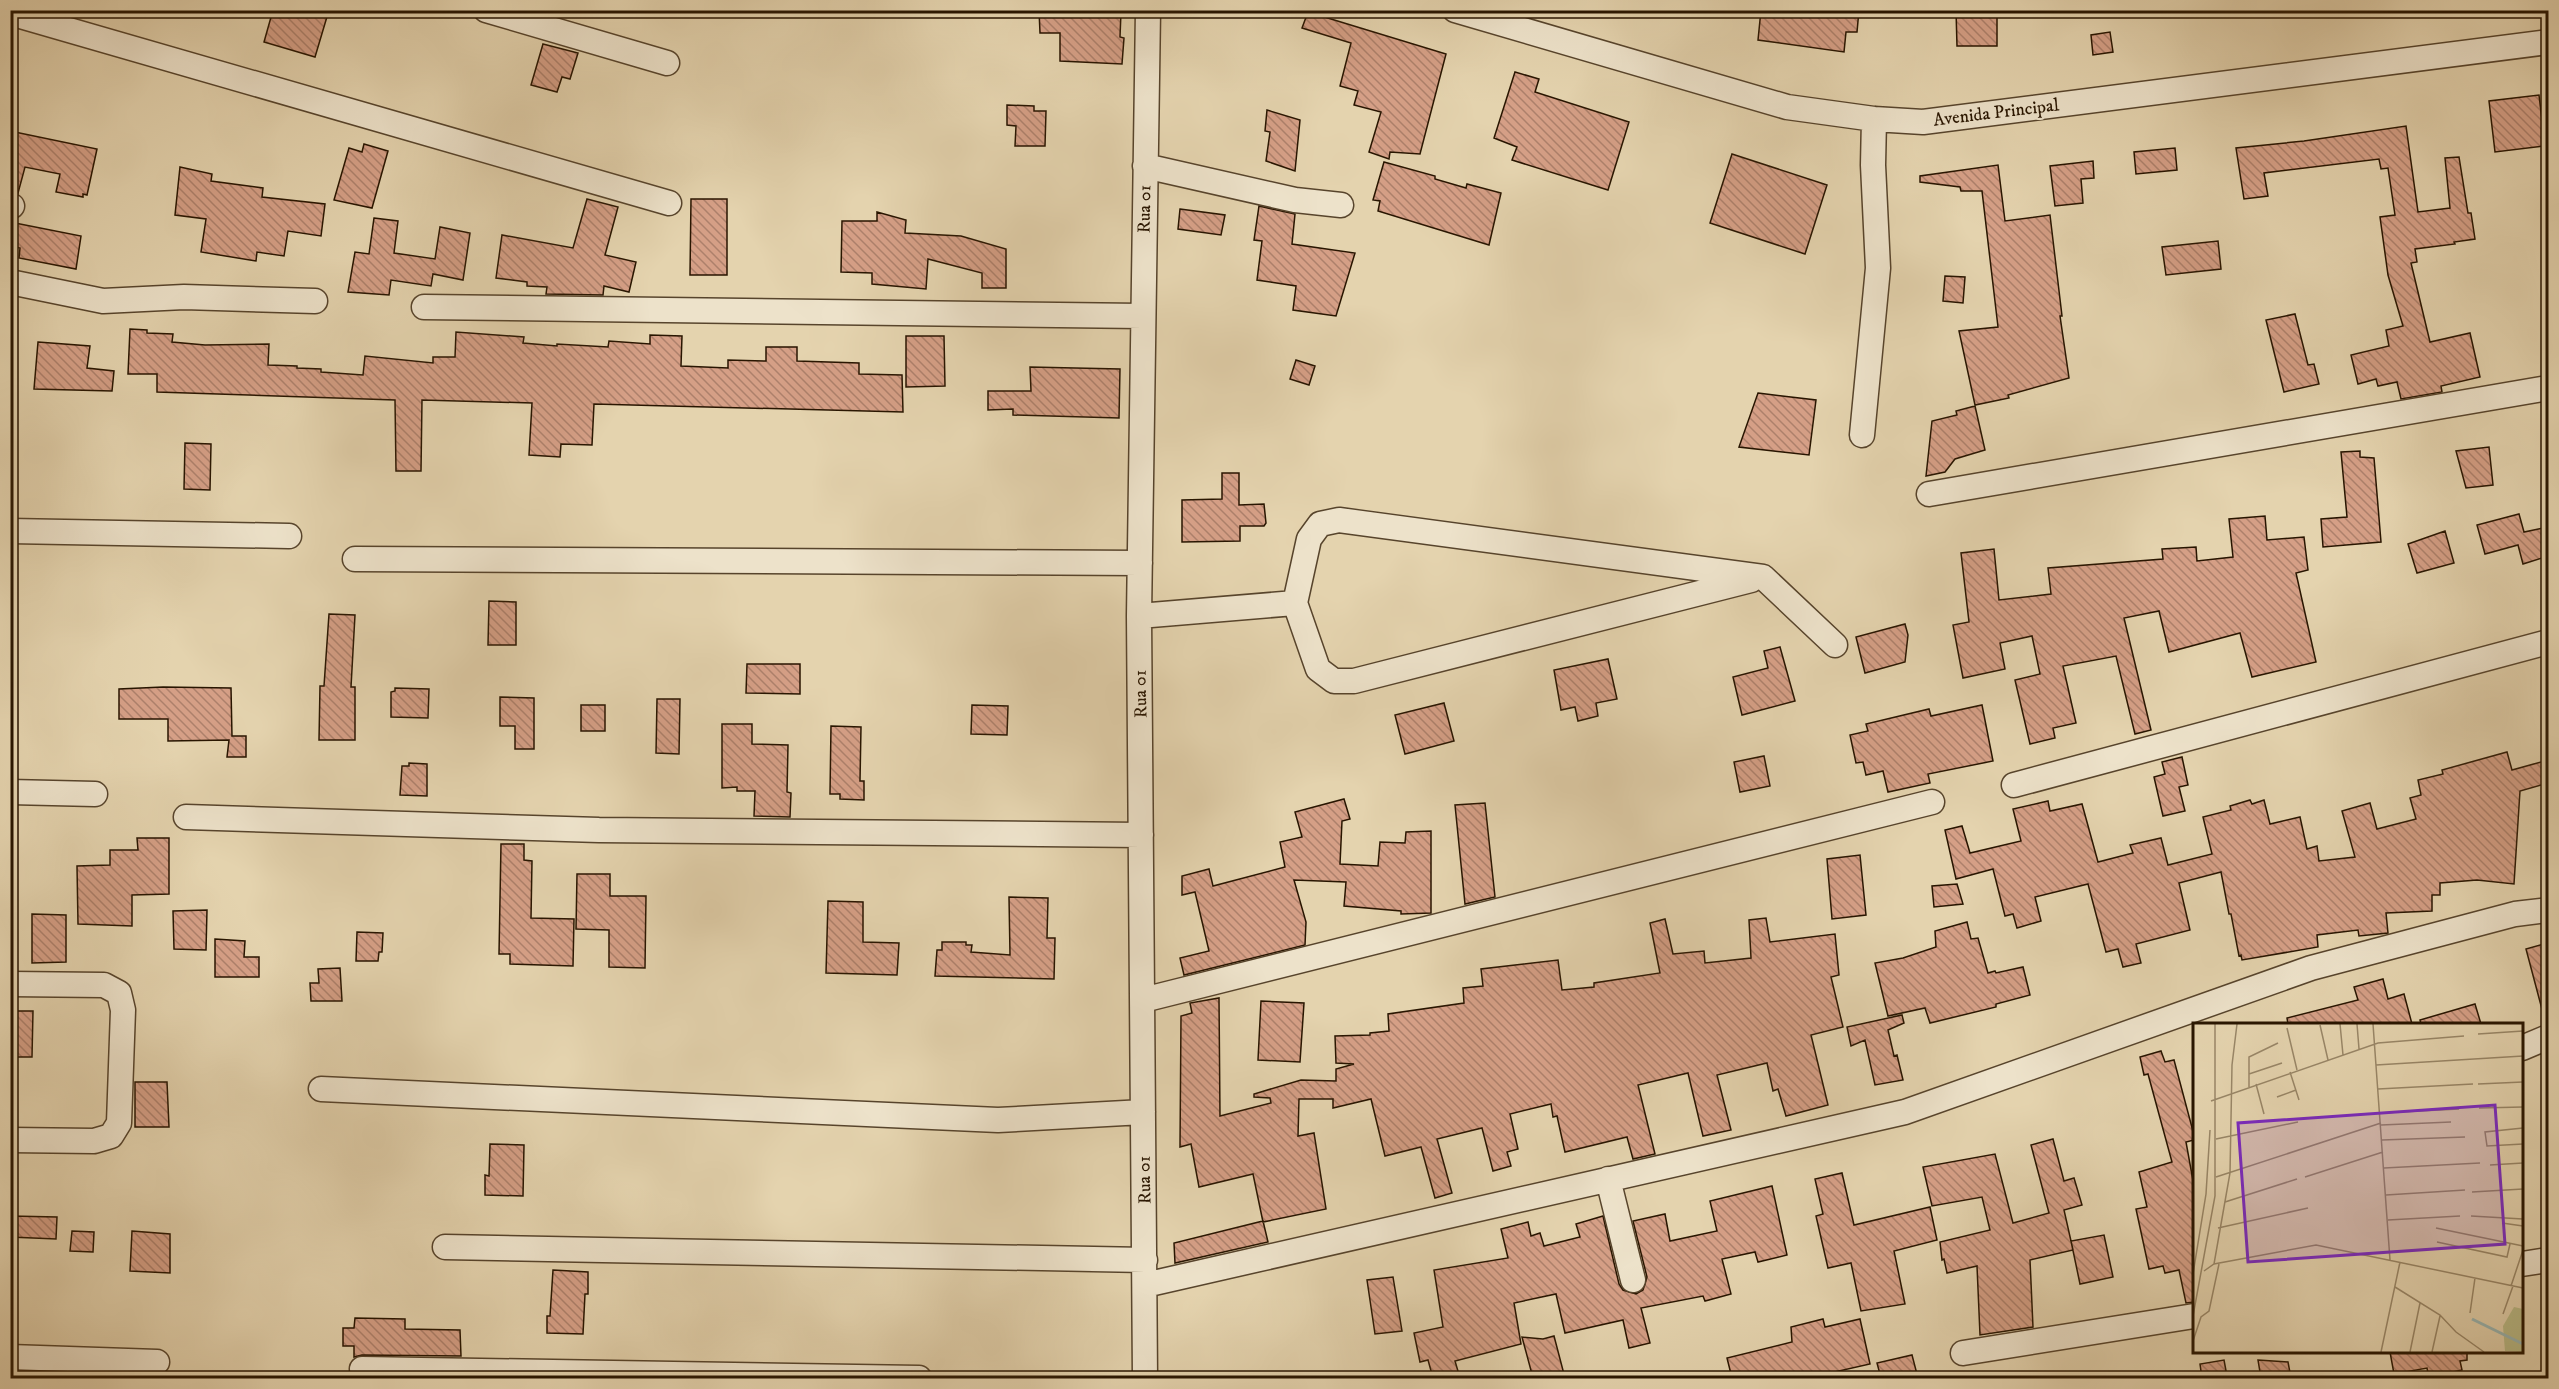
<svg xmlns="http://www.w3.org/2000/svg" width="2559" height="1389" font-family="'IM FELL DW Pica',serif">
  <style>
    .building { fill: url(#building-back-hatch); stroke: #281500; stroke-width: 1.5 }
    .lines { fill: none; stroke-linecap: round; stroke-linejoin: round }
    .minor-casing { stroke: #57442c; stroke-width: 27 }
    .minor { stroke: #ede2ca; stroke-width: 24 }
    .labels { text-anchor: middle; stroke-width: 4.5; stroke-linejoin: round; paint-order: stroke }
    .street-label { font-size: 18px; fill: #281500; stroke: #ede2ca }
    .inset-river { fill: none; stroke: #98b6b3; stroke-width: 3 }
    .inset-road { fill: none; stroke: #998768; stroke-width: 1.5 }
    .view { fill: #7b2cbf; fill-opacity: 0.15; stroke: #7b2cbf; stroke-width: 3 }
    .inset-edge { fill: none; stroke: #281500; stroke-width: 3 }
  </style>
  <defs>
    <pattern id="building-back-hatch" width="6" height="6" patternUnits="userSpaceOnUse" patternTransform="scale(1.5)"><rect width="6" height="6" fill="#d59f86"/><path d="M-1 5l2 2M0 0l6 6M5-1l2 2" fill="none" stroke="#ad806b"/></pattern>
  </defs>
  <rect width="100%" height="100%" fill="#e4d3ae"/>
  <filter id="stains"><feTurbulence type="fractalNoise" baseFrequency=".00333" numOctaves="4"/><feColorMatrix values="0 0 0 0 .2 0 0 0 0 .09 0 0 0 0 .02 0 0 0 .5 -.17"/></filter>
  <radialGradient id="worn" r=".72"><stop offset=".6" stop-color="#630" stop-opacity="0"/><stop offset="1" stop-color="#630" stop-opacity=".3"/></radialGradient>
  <path class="building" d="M273,10H329L315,57L264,42Z
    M1039,10L1121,12L1120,37L1124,38L1122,64L1060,61V33H1040Z
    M1761,10H1859L1857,32H1846L1844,52L1758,40Z
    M1956,10H1997V46H1957Z
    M1308,12L1446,54L1420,154L1390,152L1389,159L1369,152L1381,112L1354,105L1358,91L1340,86L1351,43L1302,28Z
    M2110,32L2113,52L2093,55L2091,35Z
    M543,44L578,53L570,79L562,77L557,92L531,85Z
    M1515,72L1539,79L1535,92L1629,122L1608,190L1512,160L1517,147L1494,138Z
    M2539,95L2545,146L2495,152L2489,101Z
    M1007,105L1034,106V111H1046L1045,146H1015L1016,126L1007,125Z
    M1267,110L1300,120L1295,171L1266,161L1270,132L1265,131Z
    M2406,126L2418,212L2450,208L2445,158L2459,157L2468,213H2471L2475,239L2454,242L2455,244L2415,249L2417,262L2411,263L2430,342L2470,333L2480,377L2441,386L2442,392L2401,399L2397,382L2378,386L2376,379L2358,384L2351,355L2389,346L2386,330L2403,326L2388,275L2380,217L2395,215L2388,168L2381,169L2379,159L2264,173L2268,196L2244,199L2236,148L2304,141Z
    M10,131L97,149L87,195L83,194V197L56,192L60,174L25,167L18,193L10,191Z
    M364,144L388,151L372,208L334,200L349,148L362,152Z
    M2175,148L2177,170L2136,174L2134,152Z
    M1732,154L1827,185L1805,254L1710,223Z
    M2093,161L2094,178L2081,179L2083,203L2055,206L2050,166Z
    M1384,162L1435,176V179L1466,188L1467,184L1501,193L1489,245L1378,211L1380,201L1373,200Z
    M1998,165L2005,221L2050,215L2062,316H2060L2069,378L2008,395L2009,398L1975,405L1959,331L1998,327L1982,191H1961L1960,187L1920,182V176Z
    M180,167L212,174L211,181L263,188L262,197L325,204L321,236L288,231L284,256L257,252L256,261L201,252L206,219L175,215Z
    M587,199L618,207L605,255L636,262L629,292L604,286L603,295L546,294L547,287L527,286V282L496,278L502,235L573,248Z
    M691,199H727V275H690Z
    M1259,206L1295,214L1292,244L1355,253L1336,316L1293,310L1296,286L1257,280L1262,241L1254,240Z
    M1180,209L1225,215L1221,235L1178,229Z
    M877,212L906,220L905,233L961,236L1006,249V288H982V273L928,259L926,289L872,284V273L841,272L842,221H877Z
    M374,218L398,221L394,253L435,259L440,227L470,233L463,280L433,274L431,286L391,280L389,295L348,292L355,252L369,254Z
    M15,223L81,236L76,269L19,258L20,248L11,246Z
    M2218,241L2221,269L2166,275L2162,247Z
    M1945,276L1965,277L1963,303L1943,301Z
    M2295,314L2308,365L2314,364L2319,384L2284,392L2266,320Z
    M130,329L147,330V333L173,334L172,342L205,345L269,344L268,365L297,366V368L321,369V372L363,375L365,356L433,363V357H455L456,332L524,337L523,343L557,346V344L608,347L609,341L650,344V335L682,336L681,366L728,368V360L766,361V347H797V361L859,363V374L902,375L903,412L594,404L592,445L561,444L560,457L529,455L532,403L422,400L421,471H396L395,400L157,392V374H128Z
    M906,336H944L945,386L906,387Z
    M38,342L90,346L87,368L114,371L112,391L34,389Z
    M1296,360L1315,366L1309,385L1290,379Z
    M1030,367L1120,369L1119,418L1013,415V409L988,410V391H1031Z
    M1758,393L1816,400L1809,455L1739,447Z
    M1975,406L1985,450L1955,459L1945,472L1926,476L1932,421L1957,415L1956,411Z
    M185,443L211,444L210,490L184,489Z
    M2489,447L2493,485L2466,488L2456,451Z
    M2360,451V457L2374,458L2381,542L2323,547L2321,519L2347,517L2341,452Z
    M1222,473H1239V505L1264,504L1266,523L1264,526H1240V541L1182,542V500L1222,499Z
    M2519,514L2524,532L2548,527V556L2523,564L2518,545L2485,554L2477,525Z
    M2265,516L2267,540L2304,537L2308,570L2296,573L2316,662L2252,677L2240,633L2169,652L2159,611L2124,618L2151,730L2135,734L2116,656L2063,666L2076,723L2053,728L2055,738L2030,744L2015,680L2040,674L2032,636L2000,643L2005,669L1963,678L1953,625L1969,622L1961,553L1994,549L1999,600L2051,594L2048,568L2163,559L2162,549L2196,547L2197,561L2233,557L2229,519Z
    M2445,531L2454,563L2417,573L2408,544Z
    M489,601L516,602V645H488Z
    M329,614L355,615L351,687H355V740H319L320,686H324Z
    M1905,624L1908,635L1905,662L1865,673L1856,637Z
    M1780,647L1795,701L1742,715L1733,677L1768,668L1764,651Z
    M1608,659L1617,699L1596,703L1598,716L1578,721L1575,707L1561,710L1554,670Z
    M747,664H800V694L746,693Z
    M163,687L231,688L232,736H246V757H227L229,740L168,741V719H119V689Z
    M395,688L429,689L428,718L391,717V692L395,691Z
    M500,697L534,698V749H515V726H500Z
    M657,699H680L679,754L656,753Z
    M1444,703L1454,741L1405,754L1395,715Z
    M581,705H605V731H581Z
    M972,705L1008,706L1007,735L971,734Z
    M1982,705L1993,761L1928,774L1930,783L1888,792L1883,771L1866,775L1863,762L1856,763L1850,735L1868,731L1866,724L1929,709L1931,716Z
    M722,724H752V744L788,745L787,792L791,793L790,817L754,816L755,791H737V787L722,788Z
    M831,726L861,727L860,781H864V800L840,799V794H830Z
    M2507,752L2512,770L2548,760V783L2520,791L2514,884L2477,880L2440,883V895H2432V911L2386,913L2388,933L2359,936L2358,930L2317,935L2318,947L2242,960L2241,955L2239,956L2231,914H2229L2221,872L2179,883L2190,930L2136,944L2141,963L2123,967L2118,949L2106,952L2088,884L2035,897L2041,921L2017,928L2013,914L2005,916L1993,869L1956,879L1945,830L1962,826L1970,853L2021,841L2013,809L2048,801L2050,811L2082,804L2098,862L2133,853L2130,845L2161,838L2168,865L2212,854L2203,817L2231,810L2230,806L2250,800L2252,804L2264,800L2270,824L2300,817L2307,849L2317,846L2319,861L2355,857L2342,811L2370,803L2377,829L2416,819L2410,798L2421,795L2418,780L2443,774L2442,770Z
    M1764,756L1770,786L1740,792L1734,762Z
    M2182,757L2188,785L2179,787L2185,811L2163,816L2154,777L2165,774L2162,762Z
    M409,763L427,764V796L400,795L402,766H409Z
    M1344,799L1350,819L1342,821L1340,864L1378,866L1380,842L1405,843L1406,832L1431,831V913L1401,914V911L1344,906L1346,882L1294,880L1306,922L1305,945L1184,975L1180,958L1209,951L1195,892L1182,895V876L1209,869L1213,886L1285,867L1280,842L1302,837L1295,812Z
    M1485,803L1495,897L1465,904L1455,805Z
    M137,838H169V894L132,895V926L78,924L77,866L110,865V850H138Z
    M501,844H524V860L532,861L531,918L574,919L573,966L510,964V954H499Z
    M1860,855L1866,915L1832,919L1827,859Z
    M577,874H610V896H646L645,968L609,967V930L576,929Z
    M1957,884L1963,904L1934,907L1932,886Z
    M1009,897L1048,898L1047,938H1055L1054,979L935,976L937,950H942V942H966V945H972L971,952L1010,955Z
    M828,901L863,902V942L899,943L897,975L826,973Z
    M207,910L206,950L174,949L173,911Z
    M32,914L66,915V962L32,963Z
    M1766,918L1770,942L1835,934L1839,975L1831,977L1843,1027L1811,1035L1828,1105L1786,1116L1778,1089L1773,1091L1767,1063L1717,1075L1731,1130L1703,1136L1688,1073L1638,1085L1655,1154L1633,1159L1627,1137L1565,1152L1557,1116L1553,1117L1551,1104L1510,1114L1518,1149L1507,1152L1511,1166L1493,1171L1482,1128L1437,1139L1452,1193L1435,1198L1421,1147L1385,1156L1371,1099L1333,1108V1099H1299L1298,1136L1314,1133L1326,1209L1263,1222L1253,1174L1199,1187L1191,1144L1180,1147L1181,1016L1192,1013L1190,1003L1219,998L1220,1116L1271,1103L1270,1098L1254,1097V1094L1301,1080L1336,1081V1069L1354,1064L1336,1063L1335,1036L1370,1035V1033L1389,1031L1388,1014L1464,1003L1463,988L1483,986L1481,969L1558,960L1562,990L1594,987V983L1660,973L1650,923L1665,919L1673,954L1704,951L1705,963L1751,958L1749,920Z
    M1967,922L1971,939L1978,938L1988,973L1995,971L1996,973L2023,967L2030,995L1996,1004V1007L1930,1023L1925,1008L1888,1016L1875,963L1903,958L1936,947L1935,931Z
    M357,932L383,933L382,952H379L378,961H356Z
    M215,939L245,941L244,957H259V977H215Z
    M2544,944L2548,960V1012L2543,1013L2526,949Z
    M340,968L342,1001H311L310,983H319L318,969Z
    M2383,979L2388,999L2404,994L2412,1024H2288L2287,1018L2358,1000L2354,987Z
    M1261,1001L1304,1003L1300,1062L1258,1060Z
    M2475,1004L2481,1024H2421L2420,1020Z
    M10,1011H33L32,1057H10Z
    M1902,1015L1904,1023L1888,1030L1894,1056L1897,1055L1903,1080L1875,1085L1865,1040L1851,1046L1847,1027Z
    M2161,1051L2165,1062L2174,1060L2194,1135V1140L2186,1142L2194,1186V1302L2186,1303L2179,1270L2165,1273L2163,1266L2149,1269L2136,1209L2147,1207L2139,1172L2172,1162L2148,1074L2144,1075L2140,1057Z
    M135,1082H167L169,1127H135Z
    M2053,1139L2064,1181L2074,1178L2082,1205L2064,1210L2073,1250L2030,1260L2033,1327L1980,1335L1977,1266L1947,1273L1944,1259L1942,1260L1940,1242L1990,1230L1982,1197L1932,1206L1923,1167L1995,1154L2013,1223L2049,1213L2031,1145Z
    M490,1144L524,1145L523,1196L485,1195V1175L489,1176Z
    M1842,1173L1854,1225L1930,1207L1937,1240L1894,1251L1905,1304L1861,1311L1851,1263L1828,1268L1816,1216L1823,1214L1815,1179Z
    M1772,1186L1787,1255L1758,1262L1755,1252L1722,1259L1731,1294L1705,1301L1703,1296L1641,1308L1650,1343L1629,1348L1623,1320L1565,1333L1556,1294L1514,1303L1521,1344L1455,1361L1460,1378H1433L1428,1360L1420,1362L1414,1333L1443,1327L1434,1270L1508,1258L1501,1229L1528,1222L1531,1236L1540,1233L1544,1246L1580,1237L1576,1224L1603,1216L1619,1284L1623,1290L1636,1294L1643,1290L1647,1277L1633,1221L1665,1214L1670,1241L1717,1231L1710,1201Z
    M10,1216L57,1217L56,1239L10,1237Z
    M1263,1221L1268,1242L1175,1263L1174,1243Z
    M72,1231L94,1232L93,1252L70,1251Z
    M132,1231L170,1234V1273L130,1271Z
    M2104,1235L2113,1277L2080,1284L2071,1241Z
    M553,1270L588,1272V1294H585L583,1334L547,1333V1316H550Z
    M1393,1277L1402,1331L1375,1334L1367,1280Z
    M355,1318L405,1319V1329L460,1330L461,1356L362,1355L354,1357V1346H343V1328H354Z
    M1823,1319L1825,1327L1860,1319L1870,1364L1821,1375L1822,1378H1732L1727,1358L1792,1342L1791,1327Z
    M1554,1336L1565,1378H1533L1522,1337L1543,1339Z
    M2390,1352H2467V1360L2460,1361L2462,1370L2453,1372L2455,1378H2429L2427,1368L2394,1374Z
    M1912,1355L1918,1378H1881L1877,1363Z
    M2224,1360L2227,1376L2223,1378H2202L2200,1364Z
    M2258,1360L2288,1362L2291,1378H2261Z"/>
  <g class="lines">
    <defs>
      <path id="minor" d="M486,10L667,63
        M1455,10L1787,107L1874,119L1923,122L2548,42
        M10,13L669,203
        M1145,166L1295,200L1341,205
        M10,205L12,206
        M10,282L103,301L184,297L315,301
        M424,307L1142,316
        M1862,435L1878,268L1873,165L1874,119
        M1929,494L2548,388
        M10,531L289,536
        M355,559L1140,563
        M1295,603L1318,669L1334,681H1354L1751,580
        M1139,616L1295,603L1309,539L1320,524L1339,520L1763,577L1835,645
        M2014,785L2548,642
        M10,792L95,794
        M186,817L599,830L1141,835
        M10,984L104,985L119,993L123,1010L119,1123L111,1136L94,1141L10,1140
        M1143,1000L1932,802
        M2522,1048L2548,1037
        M321,1089L998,1120L1143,1112
        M1608,1179L1633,1280
        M445,1247L1145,1260
        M2522,1264L2548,1260
        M1145,1285L1905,1112L2311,968L2515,914L2548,910
        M1963,1353L2194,1316
        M10,1357L157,1362
        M362,1369L919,1378
        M1145,1378L1139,616L1148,10"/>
    </defs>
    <use href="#minor" class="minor-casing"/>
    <use href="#minor" class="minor"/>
  </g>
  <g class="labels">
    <g class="street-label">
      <text transform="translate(1996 112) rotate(-7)" y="6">Avenida Principal</text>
      <text transform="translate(1144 209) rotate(-89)" y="6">Rua 01</text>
      <text transform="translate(1140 694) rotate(-91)" y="6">Rua 01</text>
      <text transform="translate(1144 1180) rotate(-91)" y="6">Rua 01</text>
    </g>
  </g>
  <g transform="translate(2193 1023)">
    <rect width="330" height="330" fill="#e4d3ae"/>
    <path d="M321,284L330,286V329L312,328L310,303Z" fill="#b9bb87"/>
    <path class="inset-river" d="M279,296L330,321"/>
    <path class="inset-road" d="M147,1L150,32M164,1L166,26M180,1L197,237M127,2L135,37M94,5L104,47M285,11L330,8M183,42L330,33M97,49L106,77M56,51L89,40M63,61L71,91M285,61L330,59M56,64V34L85,20M185,66L280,61M84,74L103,67M18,78L185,20L271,13M286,85L330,84M187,90L266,86M188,102L258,99M330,105L292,109L294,123L330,121M23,116L105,99M189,117L272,114M297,142L330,140M191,145L287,140M23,154L188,100M112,154L190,129M279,169L330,166M193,172L272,167M32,179L104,156M278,193L330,196M195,197L267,193M309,200L330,203M25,205L115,185M243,205L330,223M244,219L314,234L317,221M21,241L37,150L39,42L44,1M11,248L21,241L123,222L330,265M0,251L13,171L17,107M318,263L330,227M202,264L247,292L263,309L291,329M277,290L282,255M310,291L320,263M0,293L22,173V1M0,318L8,294L16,288L26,241M188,329L207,239M217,329L227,280M239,329L247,293"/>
    <path class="view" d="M302,82L312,221L55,239L45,100Z"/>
    <rect width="330" height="330" class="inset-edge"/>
  </g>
  <rect width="2559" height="1389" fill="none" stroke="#e4d3ae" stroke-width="36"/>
  <rect x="12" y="12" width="2535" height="1365" fill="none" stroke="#281500" stroke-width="3"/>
  <rect x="18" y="18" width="2523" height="1353" fill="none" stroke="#281500" stroke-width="1.5"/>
  <rect width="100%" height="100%" filter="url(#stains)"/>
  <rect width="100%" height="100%" fill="url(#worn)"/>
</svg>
